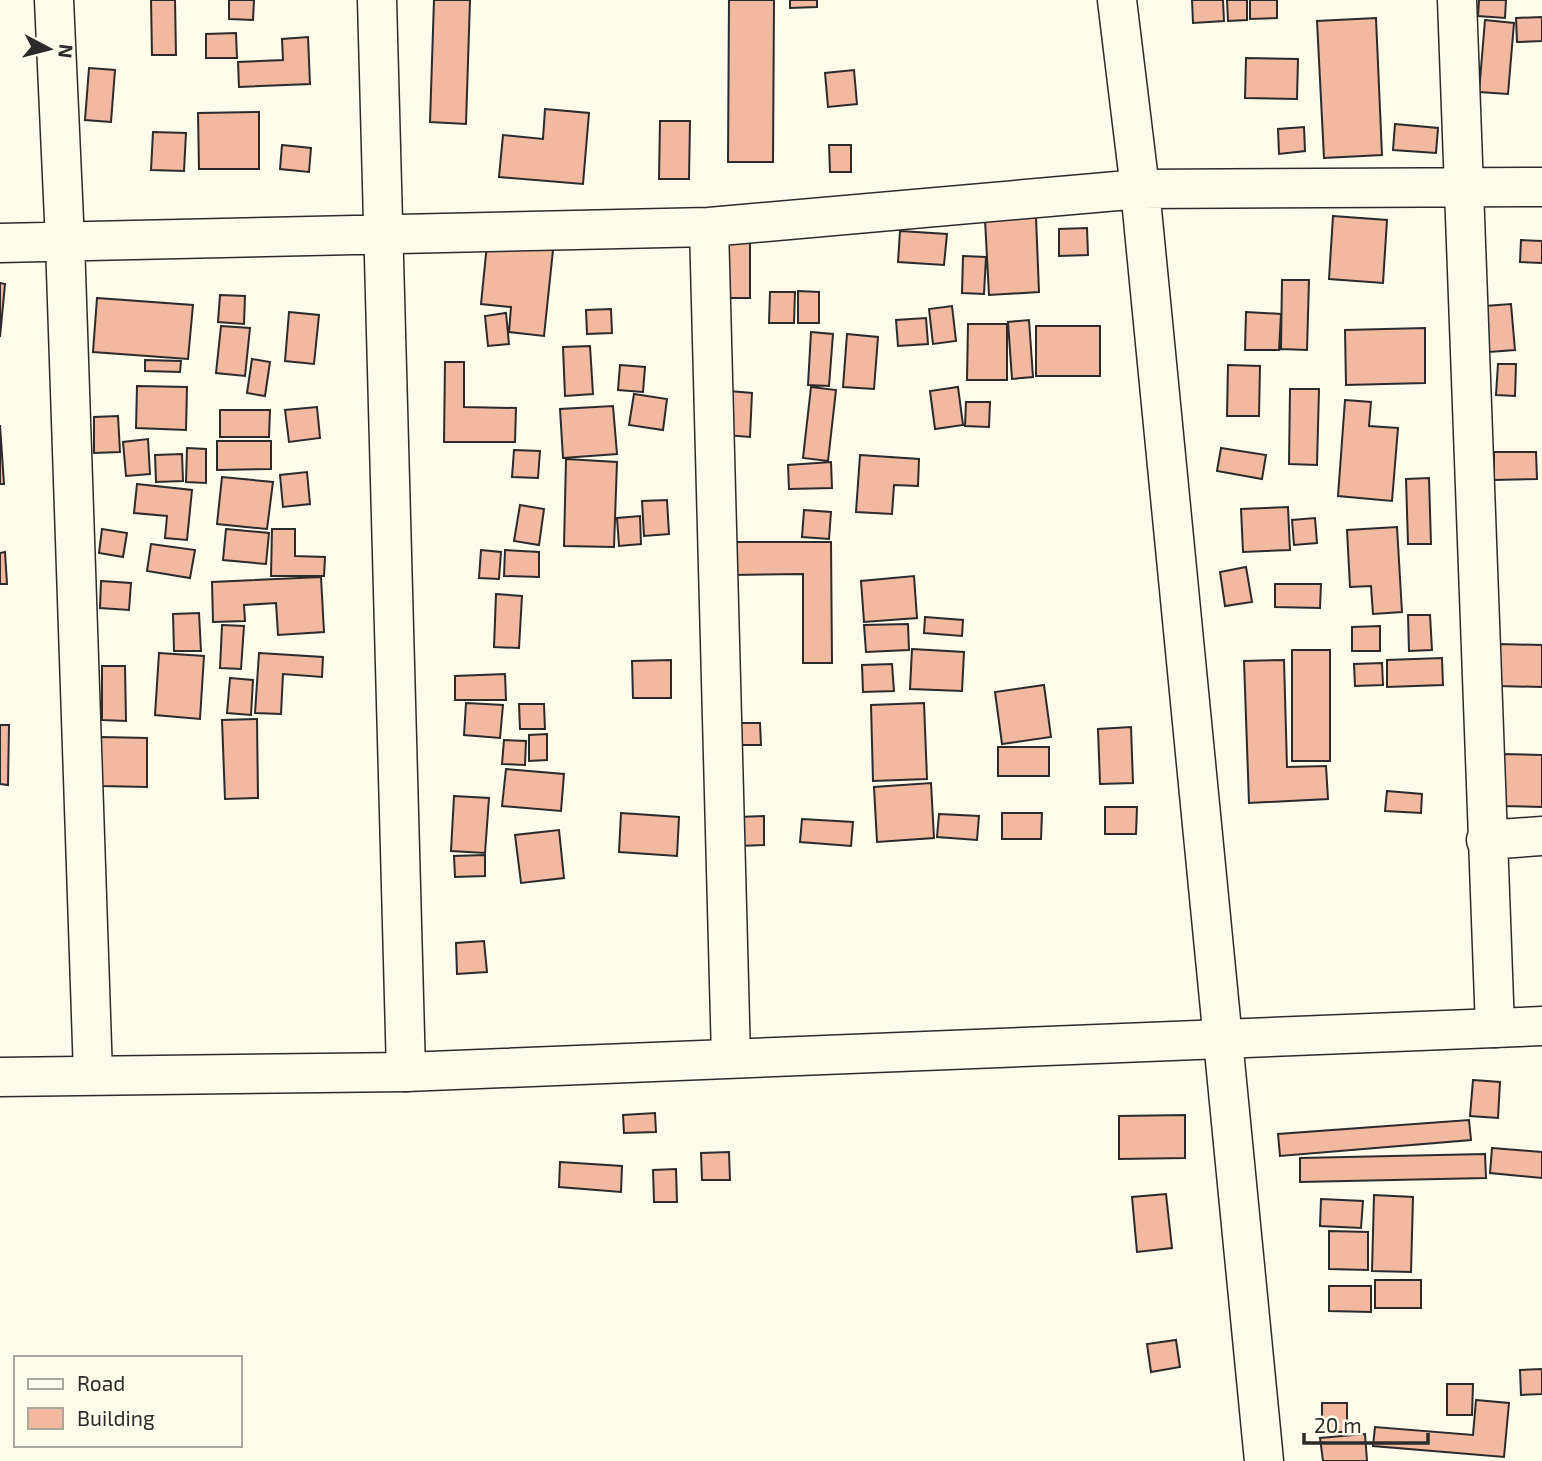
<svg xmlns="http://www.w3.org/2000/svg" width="1542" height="1461" font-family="'Exo 2',sans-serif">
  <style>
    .building { fill: #f2b8a0; stroke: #2b2b2b; stroke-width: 2 }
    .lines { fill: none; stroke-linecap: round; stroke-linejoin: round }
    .minor-casing { stroke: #2b2b2b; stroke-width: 41 }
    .major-casing { stroke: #2b2b2b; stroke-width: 41 }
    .minor { stroke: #fdfbea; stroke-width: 38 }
    .major { stroke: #fdfbea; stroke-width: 38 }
  </style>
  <rect width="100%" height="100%" fill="#fdfbea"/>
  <path class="building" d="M151,0H175L176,55H152Z
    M229,0H254L253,20L229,19Z
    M434,0H470L466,124L430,122Z
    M729,0H774L773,162H728Z
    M790,0H817V7L790,8Z
    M1192,0H1223L1224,21L1193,23Z
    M1227,0H1247V20L1228,21Z
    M1250,0H1277V18L1250,19Z
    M1479,0H1506L1505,18L1478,16Z
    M1542,17V41L1517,42L1516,18Z
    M1376,18L1382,155L1324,158L1317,21Z
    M1485,20L1514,23L1508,94L1479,92Z
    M236,33L237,58H206V34Z
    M308,37L310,84L239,87L238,62L283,60L282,39Z
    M1246,58L1298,59L1297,99L1245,98Z
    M89,68L115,70L111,122L85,120Z
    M854,70L857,104L828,107L825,73Z
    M545,109L589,113L583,184L499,177L503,135L543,139Z
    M259,112V169H199L198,113Z
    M660,121H690L689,179H659Z
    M1395,124L1438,128L1436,153L1393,150Z
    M1304,127L1305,151L1279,154L1278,129Z
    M153,132L186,133L184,171L151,170Z
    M282,145L311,148L309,172L280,169Z
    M829,145H851V172H830Z
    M1333,216L1387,220L1383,283L1329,279Z
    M1036,217L1039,292L989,295L985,220Z
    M1087,228L1088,255L1059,256V229Z
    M900,231L947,234L944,265L898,262Z
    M1521,240L1542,241V263L1520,262Z
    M727,242H750V298H727Z
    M487,244L553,250L544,336L509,332L511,307L481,304Z
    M963,256L986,257L984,294L962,293Z
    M1282,280H1309L1307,350L1281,349Z
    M0,283L5,284L0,337Z
    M798,291L819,292V323H798Z
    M770,292H795L794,323H769Z
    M220,295L245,296L244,324L218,322Z
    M97,298L193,305L188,359L93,352Z
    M1511,304L1515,350L1489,352L1485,306Z
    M952,306L956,341L933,344L929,309Z
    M611,309L612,333L587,334L586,310Z
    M289,312L319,315L314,364L285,361Z
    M1246,312L1281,314L1279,350H1245Z
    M506,313L509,344L488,346L485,316Z
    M926,318L928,344L898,346L896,320Z
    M1029,320L1033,377L1012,379L1008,322Z
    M968,324H1007V380H967Z
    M221,326L250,328L245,376L216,373Z
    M1036,326H1100V376H1036Z
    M1425,328V383L1346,385L1345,330Z
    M811,332L833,334L829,386L808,385Z
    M847,334L878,337L874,389L843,387Z
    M590,346L593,394L565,396L563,347Z
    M252,359L270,362L265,396L247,393Z
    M145,360L181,361L180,372L145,371Z
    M445,362H464V407L516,408L515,442H444Z
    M1498,364H1516L1515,396L1496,395Z
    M620,365L645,367L643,392L618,390Z
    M1228,365L1260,366L1259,416H1227Z
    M137,386L187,387L186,430L136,428Z
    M811,387L836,390L828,461L803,458Z
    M958,387L963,425L935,429L930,391Z
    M1290,389H1319L1317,465L1289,464Z
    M729,391L752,393L750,437L726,435Z
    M634,394L667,399L663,430L629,425Z
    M1345,400L1371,402L1369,426L1398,428L1392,501L1338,496Z
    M966,402H990L989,427L965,426Z
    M613,406L617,454L563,458L560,409Z
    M317,407L320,438L289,442L285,410Z
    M220,410H270L269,437H220Z
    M118,416L120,452L94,453V417Z
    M0,425L4,484H0Z
    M148,439L150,474L126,476L123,442Z
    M217,441H271V469L217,470Z
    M187,448L206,449V483L186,482Z
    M1221,448L1266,455L1262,479L1217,471Z
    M514,450L540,451L538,478L512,477Z
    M1494,452H1536L1537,479L1494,480Z
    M182,454L183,481L156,482L155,455Z
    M860,455L919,459L918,486L894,485L892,514L856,512Z
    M566,459L617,462L614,547L564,546Z
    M831,462L832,488L789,489L788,465Z
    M307,472L310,504L283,507L280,475Z
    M222,477L273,482L267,529L217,524Z
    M1429,478L1431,544H1408L1406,479Z
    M137,484L192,490L187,540L165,538L167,516L134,513Z
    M667,500L669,534L644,536L642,501Z
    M520,505L544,509L539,545L514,541Z
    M1288,507L1290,550L1243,552L1241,509Z
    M804,510L831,512L829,539L802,537Z
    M640,516L641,544L619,546L617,518Z
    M1315,518L1317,543L1294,545L1292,520Z
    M1397,527L1402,612L1373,614L1371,586L1350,587L1347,530Z
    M102,529L127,533L123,557L99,553Z
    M226,529L269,533L266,564L223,560Z
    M272,529H295V556L325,557L324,576H271Z
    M732,542H831L832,663H803V574L731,575Z
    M151,544L195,550L190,578L147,571Z
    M481,550L501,552L499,579L479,578Z
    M505,550L539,552V577L504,576Z
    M5,552L7,584H0V553Z
    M1246,567L1252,602L1225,606L1220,572Z
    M914,576L917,618L864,622L861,581Z
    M321,577L324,632L278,635L276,603L244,605L245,621L213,622L212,582Z
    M101,581L131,583L129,610L100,608Z
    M1275,584H1321L1320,608L1275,607Z
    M496,594L522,596L519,648L494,647Z
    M199,613L201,651H174L173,614Z
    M1408,615H1430L1432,650L1409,651Z
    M925,617L963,620L962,636L924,633Z
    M908,624L909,650L866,652L864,625Z
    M222,625L244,626L241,669L220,668Z
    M1380,626V651H1352V627Z
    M1499,644L1542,645V687L1498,686Z
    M912,649L964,652L962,691L910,689Z
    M1292,650H1330V761H1292Z
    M159,653L204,656L200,719L155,715Z
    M259,653L323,657L322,677L283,674L281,714L255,713Z
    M1442,658L1443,685L1387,687V660Z
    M671,660V698H633L632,661Z
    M1284,660L1287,767L1326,766L1328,799L1249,803L1244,661Z
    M1382,663L1383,685L1355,686L1354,664Z
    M892,664L894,691L863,692L862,665Z
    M102,666H125L126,721L102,720Z
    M505,674L506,700H455V676Z
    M230,678L253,680L251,715L227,713Z
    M1044,685L1051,737L1002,744L995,692Z
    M466,703L503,705L500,738L464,735Z
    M924,703L927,779L873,781L871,705Z
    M519,704H544L545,729H520Z
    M257,719L258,798L225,799L222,720Z
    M737,723H760L761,745H737Z
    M0,725H9L8,785L0,784Z
    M1131,727L1133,783L1100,784L1098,729Z
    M547,734V760L529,761V735Z
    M101,737L147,738V787L101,786Z
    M504,740L526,741L525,765L502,764Z
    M998,747H1049V776H998Z
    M1501,754L1542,755V807L1500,806Z
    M506,769L564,774L561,811L502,806Z
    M931,783L934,838L877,842L874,787Z
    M1387,791L1422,794L1421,813L1385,811Z
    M454,796L489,798L485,853L451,851Z
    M1105,807H1137L1136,834H1105Z
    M621,813L679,817L677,856L619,852Z
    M1002,813H1042L1041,839H1002Z
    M939,814L979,816L977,840L937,837Z
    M764,816V845L739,846L738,817Z
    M802,819L853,822L851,846L800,842Z
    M559,830L564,878L521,883L515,835Z
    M485,855V876L455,877L454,856Z
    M484,941L487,972L457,974L456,943Z
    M1473,1080L1500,1082L1498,1118L1470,1116Z
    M655,1113L656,1132L624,1133L623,1115Z
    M1185,1115V1158L1119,1159V1116Z
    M1469,1120L1471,1140L1280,1156L1278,1134Z
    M1492,1148L1542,1152V1178L1490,1173Z
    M729,1152L730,1180H702L701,1153Z
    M1485,1154L1486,1178L1300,1182V1158Z
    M560,1162L622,1166L621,1192L559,1187Z
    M676,1169L677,1202H654L653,1170Z
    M1166,1194L1172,1248L1137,1252L1132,1197Z
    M1374,1195L1413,1197L1411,1272L1372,1271Z
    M1321,1199L1363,1201L1361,1228L1320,1226Z
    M1329,1231L1368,1232V1270L1329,1269Z
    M1375,1280H1421V1308H1375Z
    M1329,1286H1371V1312L1329,1311Z
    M1176,1340L1180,1367L1151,1372L1147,1344Z
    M1542,1369V1394L1521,1395L1520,1370Z
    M1447,1384H1473L1472,1415H1447Z
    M1476,1400L1509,1403L1504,1457L1373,1446L1375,1427L1473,1435Z
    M1322,1403H1347V1432H1322Z
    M1365,1434L1367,1461H1323L1320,1438Z"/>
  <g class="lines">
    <defs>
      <path id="minor" d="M54,0L65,242L93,1075
        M377,0L406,1072
        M1117,0L1140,189L1264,1461
        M1457,0L1495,1028
        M709,227L731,1058
        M0,243L709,227L1140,189L1542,187
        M1486,840L1542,836"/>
      <path id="major" d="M0,1077L406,1072L1542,1026"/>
    </defs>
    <use href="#minor" class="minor-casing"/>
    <use href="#major" class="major-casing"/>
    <use href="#minor" class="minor"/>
    <use href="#major" class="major"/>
  </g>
  <rect x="14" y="1356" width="228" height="91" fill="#fdfbea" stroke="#a9a89e" stroke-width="2"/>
  <rect x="28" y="1379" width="35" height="10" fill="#fdfbea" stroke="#a9a89e" stroke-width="2"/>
  <text x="77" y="1391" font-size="21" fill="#2b2b2b">Road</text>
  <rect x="28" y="1408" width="35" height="21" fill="#f2b8a0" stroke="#a9a89e" stroke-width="2"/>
  <text x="77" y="1426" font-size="21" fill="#2b2b2b">Building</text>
  <g transform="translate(49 49) rotate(97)" stroke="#fdfbea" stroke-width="5" paint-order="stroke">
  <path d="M0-5L12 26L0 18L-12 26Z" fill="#2b2b2b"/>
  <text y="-10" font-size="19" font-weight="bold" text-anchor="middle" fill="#2b2b2b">N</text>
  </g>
  <path d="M1304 1433v10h124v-10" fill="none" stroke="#2b2b2b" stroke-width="3.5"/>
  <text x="1314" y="1433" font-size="21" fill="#2b2b2b" stroke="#fdfbea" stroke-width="5" paint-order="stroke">20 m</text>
</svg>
